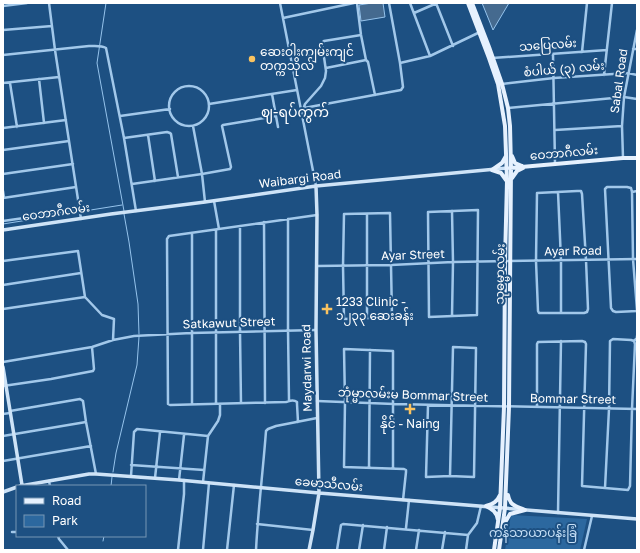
<svg xmlns="http://www.w3.org/2000/svg" width="640" height="553" font-family="'Golos Text','Noto Sans Myanmar',sans-serif">
  <style>
    .green { fill: #2c689f }
    .water { fill: #456a8f; stroke: #95c3ec }
    .lines { fill: none; stroke-linecap: round; stroke-linejoin: round }
    .stream { stroke: #95c3ec; stroke-width: 1 }
    .street { stroke: #a2c8ea; stroke-width: 2.5 }
    .secondary { stroke: #cee3f7; stroke-width: 3.5 }
    .primary { stroke: #e6f1fe; stroke-width: 4 }
    .poi-dot { fill: #fac360; stroke: #1d5082; stroke-width: 1.5 }
    .labels { text-anchor: middle; stroke-width: 4; stroke-linejoin: round; paint-order: stroke }
    .street-label { font-size: 12px; fill: #fff; stroke: #1d5082 }
    .poi-label { font-size: 12px; fill: #fff; stroke: #1d5082; text-anchor: start }
    .park-label { font-size: 12px; fill: #c7e0f7; stroke: #1d5082 }
    .quarter-label { font-size: 14px; fill: #fff; stroke: #1d5082 }
  </style>
  <rect width="100%" height="100%" fill="#1d5082"/>
  <path class="green" d="M511,515L587,519L580,550H505Z"/>
  <path class="water" d="M372,3H383L385,17L361,21L359,5Z
    M482,3H509L493,30Z"/>
  <g class="lines">
    <path class="stream" d="M106,3L97,63L124,211
      M124,214L129,242L138,304L139,334
      M3,224L122,205
      M113,472L116,453L137,365L139,337
      M111,486L112,477
      M103,541L104,536"/>
    <path class="street" d="M49,3L55,50L81,219
      M280,3L316,186
      M357,3L361,35L366,60L368,62L375,95
      M410,3L430,56
      M436,3L453,46
      M3,6L27,3
      M414,13L437,3
      M283,18L354,3
      M3,30L52,26
      M633,49H637
      M582,52L587,3
      M553,54L555,164
      M3,55L89,46C95,46 101,45 106,48L124,138L136,211
      M492,58L607,50
      M400,63L430,56L480,32
      M326,68L366,60
      M604,75L612,3
      M39,79L44,123
      M3,83L59,77
      M10,83L17,127
      M502,84L554,78L628,73L637,75
      M169 106a20 20 0 1 1 40 0a20 20 0 1 1-40 0Z
      M272,94L278,127
      M209,104L297,90
      M304,108L401,90L403,87L400,63L389,3
      M508,108L624,97L637,99
      M302,113L305,104L321,86L325,78L326,71L322,43L324,41L361,35
      M120,116L170,109
      M193,126L202,174L205,202
      M3,128L66,120
      M555,130L622,126
      M148,135L155,181
      M124,138L167,132L170,133L171,134L178,177
      M3,150L69,141
      M623,158L622,126L624,97L637,30
      M3,174L73,164
      M132,184L202,174L230,169L231,167L222,126L223,125L276,116
      M3,191L4,198
      M577,191H581L582,194L586,260L588,309L587,312L584,313H539L538,311L536,261L537,193Z
      M558,192L561,260V313
      M632,192L631,188L627,187H607L605,189L611,308L613,311L616,312L637,311
      M632,192L633,259L637,310
      M632,192L637,191
      M3,198L76,187
      M214,201L219,229
      M478,210L477,315L429,317L428,212Z
      M390,213L392,317L344,319L343,266L344,214Z
      M367,214V318
      M288,219V330L289,400
      M3,221L80,210
      M264,222L265,403
      M240,226V332L241,403
      M216,230V404
      M3,261L78,251L85,297L102,315L114,319L113,340
      M317,266L391,265L453,262L637,259
      M3,285L81,273
      M3,309L85,297
      M452,316L453,262L452,211
      M634,341L637,338V336
      M3,362L92,347L113,340L134,336L191,333L316,330
      M3,386L51,379L93,371L94,369L92,347
      M317,401L394,404L637,409
      M192,404V233
      M428,405L426,477L450,476L474,477L476,348L453,347L450,476
      M537,407V344L538,342L582,341L585,342L586,344L582,486L628,490L630,486L632,409L635,344L634,341
      M10,411L80,399L83,401L86,422L96,474
      M3,414L10,413
      M298,422L297,404V402C293,399 290,401 286,402L170,405L168,404L167,239L169,236L317,215
      M3,436L86,422
      M3,461L91,446
      M131,465L204,470
      M369,468L370,350
      M393,468V351L344,349L345,402L344,467L404,469L406,470V472L403,500
      M131,476L134,432L137,429L208,436
      M155,478L160,432
      M179,480L184,435
      M49,481L50,486
      M203,482L208,436L218,421L220,415V404
      M605,488L609,409L610,341L613,339L631,340L634,341
      M558,513L561,341
      M257,524L313,530
      M406,528L409,500
      M12,532H17
      M58,536L59,539L68,550
      M178,550L184,494V480
      M203,550L209,483
      M227,550L234,485
      M256,550C258,510 263,471 266,431L268,429L276,426L317,418
      M337,550L341,525L343,524L468,535
      M359,550L363,525
      M384,550L387,527
      M416,550L419,530
      M442,550L445,532
      M466,550L468,535L477,523L481,506
      M584,550L592,516"/>
    <path class="secondary" d="M3,230L111,214L205,202L316,186L507,168
      M3,367L22,485
      M20,486L89,474H96L179,480L319,493L637,519
      M3,492L17,487
      M309,550L313,530L319,493L316,330L317,215L316,186"/>
    <path class="primary" d="M468,3L489,58L498,84L505,126L507,181L505,261L504,407L500,508L494,550
      M472,3L489,47L502,84L508,108L510,126L511,168L509,407L505,508L499,550
      M512,156L515,163L522,166
      M510,168L623,158H637
      M492,170L502,163L506,156
      M492,170L501,173L506,180
      M512,178L517,171L523,168
      M508,495C510,506 516,506 525,510
      M486,506C492,509 497,512 498,520
      M486,506C493,504 497,502 500,495
      M504,524L510,514L525,510"/>
  </g>
  <g class="poi-dot">
    <circle cx="252" cy="59" r="4"/>
    <path d="M325 303h4v4h4v4h-4v4h-4v-4h-4v-4h4z"/>
    <path d="M408 403h4v4h4v4h-4v4h-4v-4h-4v-4h4z"/>
  </g>
  <g class="labels">
    <g class="street-label">
      <text transform="translate(548 45) rotate(-4)" y="4">သပြေလမ်း</text>
      <text transform="translate(564 69) rotate(-5)" y="4">စံပါယ် (၃) လမ်း</text>
      <text transform="translate(619 81) rotate(-82)" y="4">Sabal Road</text>
      <text transform="translate(564 153) rotate(-5)" y="4">ဝေဘာဂီလမ်း</text>
      <text transform="translate(300 179) rotate(-7)" y="4">Waibargi Road</text>
      <text transform="translate(56 212) rotate(-8)" y="4">ဝေဘာဂီလမ်း</text>
      <text transform="translate(573 251) rotate(-1)" y="4">Ayar Road</text>
      <text transform="translate(413 255) rotate(-2)" y="4">Ayar Street</text>
      <text transform="translate(500 274) rotate(-89)" y="4">သုဓမ္မာလမ်း</text>
      <text transform="translate(229 323) rotate(-2)" y="4">Satkawut Street</text>
      <text transform="translate(307 368) rotate(-91)" y="4">Maydarwi Road</text>
      <text transform="translate(413 395) rotate(2)" y="4">ဘုံမ္မာလမ်းမ Bommar Street</text>
      <text transform="translate(573 399) rotate(1)" y="4">Bommar Street</text>
      <text transform="translate(329 484) rotate(5)" y="4">ခေမာသီလမ်း</text>
    </g>
    <g class="poi-label">
      <text x="260" y="56">ဆေးဝါးကျွမ်းကျင်<tspan x="260" dy="14">တက္ကသိုလ်</tspan></text>
      <text x="336" y="306">1233 Clinic -<tspan x="336" dy="14">၁၂၃၃ ဆေးခန်း</tspan></text>
      <text x="410" y="428" text-anchor="middle">နိုင် - Naing</text>
    </g>
    <g class="park-label">
      <text x="533" y="537">ကန်သာယာပန်းခြံ</text>
    </g>
    <g class="quarter-label">
      <text x="295" y="117">ဈ-ရပ်ကွက်</text>
    </g>
  </g>
  <rect width="640" height="553" fill="none" stroke="#ffffff" stroke-width="8"/>
  <rect x="16" y="485" width="130" height="52" fill="#1d5082" stroke="#7796b4"/>
  <rect x="24" y="498" width="20" height="6" fill="#e6f1fe" stroke="#7796b4"/>
  <text x="52" y="505" font-size="12" fill="#ffffff">Road</text>
  <rect x="24" y="515" width="20" height="12" fill="#2c689f" stroke="#7796b4"/>
  <text x="52" y="525" font-size="12" fill="#ffffff">Park</text>
</svg>
